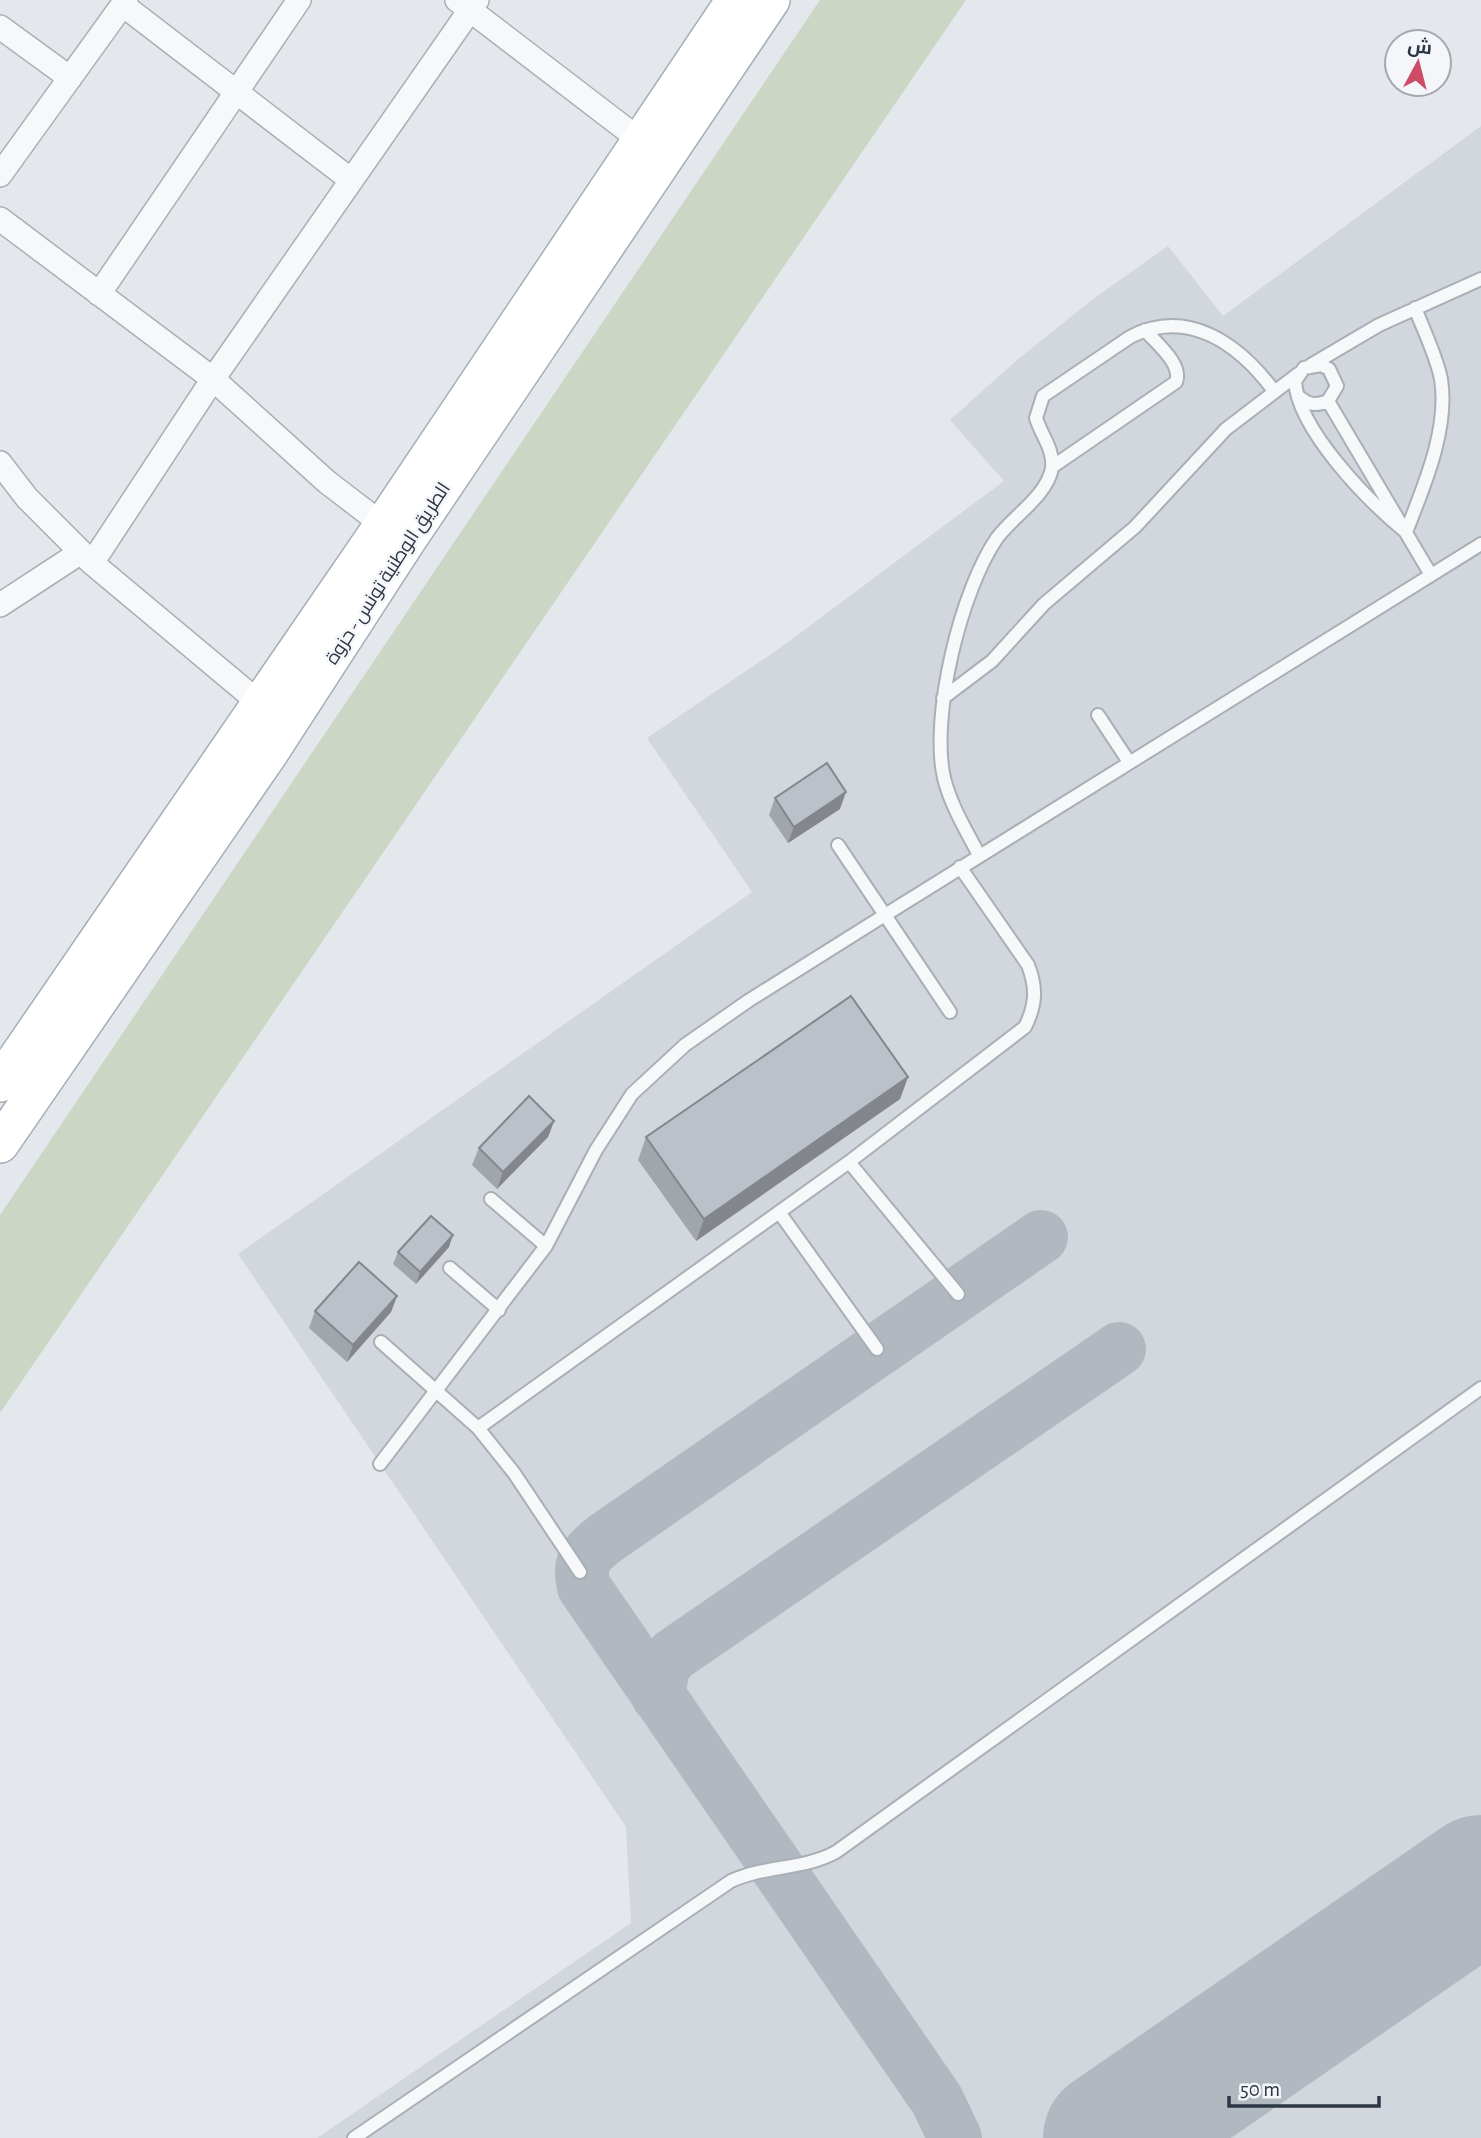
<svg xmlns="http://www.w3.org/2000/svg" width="1481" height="2138" font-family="'Alegreya Sans',Cairo,sans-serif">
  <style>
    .built { fill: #d2d7de }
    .green { fill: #cbd6c5 }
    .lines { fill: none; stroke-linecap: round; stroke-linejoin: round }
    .taxiway { stroke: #b1b8c0; stroke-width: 54 }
    .runway { stroke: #b1b8c0; stroke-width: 136 }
    .lane-casing { stroke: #a9afb6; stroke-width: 16 }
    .street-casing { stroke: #a9afb6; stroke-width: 26 }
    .primary-casing { stroke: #a4adb7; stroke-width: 40 }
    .lane { stroke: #f7f8fa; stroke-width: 12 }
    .street { stroke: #f7f8fa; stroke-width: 23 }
    .primary { stroke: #fff; stroke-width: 37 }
    .wall { fill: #a1a6ad }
    .shaded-wall { fill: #83878d }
    .building { fill: #bbc1c9; stroke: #83878d; stroke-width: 2 }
    .labels { text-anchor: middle; stroke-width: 5; stroke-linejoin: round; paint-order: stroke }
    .street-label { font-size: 19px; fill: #2c3644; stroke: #f4f6f9 }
  </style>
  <rect width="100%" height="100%" fill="#e4e8ec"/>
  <path class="built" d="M1481,126V2138H317L631,1923L626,1827L238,1254L752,892L647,738L780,648L1004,481L950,420L1017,360L1093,299L1168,246L1223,316Z"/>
  <path class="green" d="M820,0H966L0,1413V1215Z"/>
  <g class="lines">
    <path class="taxiway" d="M658,1696L663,1667L673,1655L1119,1349
      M955,2138L937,2100L584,1587C578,1563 585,1555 603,1540L1041,1237"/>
    <path class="runway" d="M1111,2138L1481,1883"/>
    <defs>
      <path id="lane" d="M1311,365L1379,325L1481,279
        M1299,397C1309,405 1316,406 1328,401L1337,386L1329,369L1321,365L1304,368L1295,381C1298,430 1369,502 1406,532
        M1328,401L1431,575
        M1052,467L1176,382C1183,364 1156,343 1145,330
        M1406,532C1424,486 1449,429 1441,379C1436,355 1424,331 1415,308
        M943,698L992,661L1044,604L1135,527L1226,429L1298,374
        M1098,715L1129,762
        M838,845L950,1012
        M979,855C966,830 951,806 944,778C930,716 961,590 997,538C1013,516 1047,496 1052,468C1054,449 1041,435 1036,418L1043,396L1130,337C1188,307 1239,344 1274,391
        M849,1162L958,1294
        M491,1199L546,1246
        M779,1212L877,1349
        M450,1268L499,1310
        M381,1342L478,1428L514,1473L580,1572
        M478,1428L849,1162L1025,1027C1036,1005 1037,988 1028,965L960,867
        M380,1464L546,1246L596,1150L632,1094L685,1045L748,1001L885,915L1481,544
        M354,2138L731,1881C766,1865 803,1870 836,1852L1481,1388"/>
      <path id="street" d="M457,0L649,147
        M123,5L351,180
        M0,27L70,78
        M0,175L126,0
        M0,219L213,379L327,482L391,531
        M99,294L299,0
        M0,463L27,498L92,563L268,710
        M92,563L213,379L477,0
        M0,605L81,552"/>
      <path id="primary" d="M0,1083L383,525L735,0
        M0,1144L270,752L406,542L771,0"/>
    </defs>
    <use href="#lane" class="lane-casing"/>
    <use href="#street" class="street-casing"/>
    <use href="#primary" class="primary-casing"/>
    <use href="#lane" class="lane"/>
    <use href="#street" class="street"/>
    <use href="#primary" class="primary"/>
  </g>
  <path class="wall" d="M775,798L840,809L788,843L769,815Z
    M908,1077L900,1099L696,1241L638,1160L646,1137Z
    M554,1121L548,1137L497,1189L472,1165L479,1148Z
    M449,1247L416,1284L393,1264L398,1252Z
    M397,1296L391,1312L347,1362L309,1328L315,1311Z"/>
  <path class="shaded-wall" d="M846,792L840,809L788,843L794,827Z
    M908,1077L900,1099L696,1241L704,1219Z
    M554,1121L548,1137L497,1189L503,1172Z
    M453,1235L449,1247L416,1284L420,1272Z
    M397,1296L391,1312L347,1362L353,1345Z"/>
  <path class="building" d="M827,763L846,792L794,827L775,798Z
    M851,996L908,1077L704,1219L646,1137Z
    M529,1096L554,1121L503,1172L479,1148Z
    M431,1216L453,1235L420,1272L398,1252Z
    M359,1262L397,1296L353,1345L315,1311Z"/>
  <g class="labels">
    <g class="street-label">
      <text transform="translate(387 573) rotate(-57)" y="7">الطريق الوطنية تونس - حزوة</text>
    </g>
  </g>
  <g transform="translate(1418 63) rotate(7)"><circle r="33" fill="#f4f6f9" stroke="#a4a9b1" stroke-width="2"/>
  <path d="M0-5L12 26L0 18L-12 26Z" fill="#cd4d69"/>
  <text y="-10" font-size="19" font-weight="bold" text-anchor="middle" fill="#2c3644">ش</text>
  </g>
  <path d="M1229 2096v10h150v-10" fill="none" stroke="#2c3644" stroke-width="3.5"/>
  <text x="1240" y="2096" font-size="21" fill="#2c3644" stroke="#f4f6f9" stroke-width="5" paint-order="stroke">50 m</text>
</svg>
